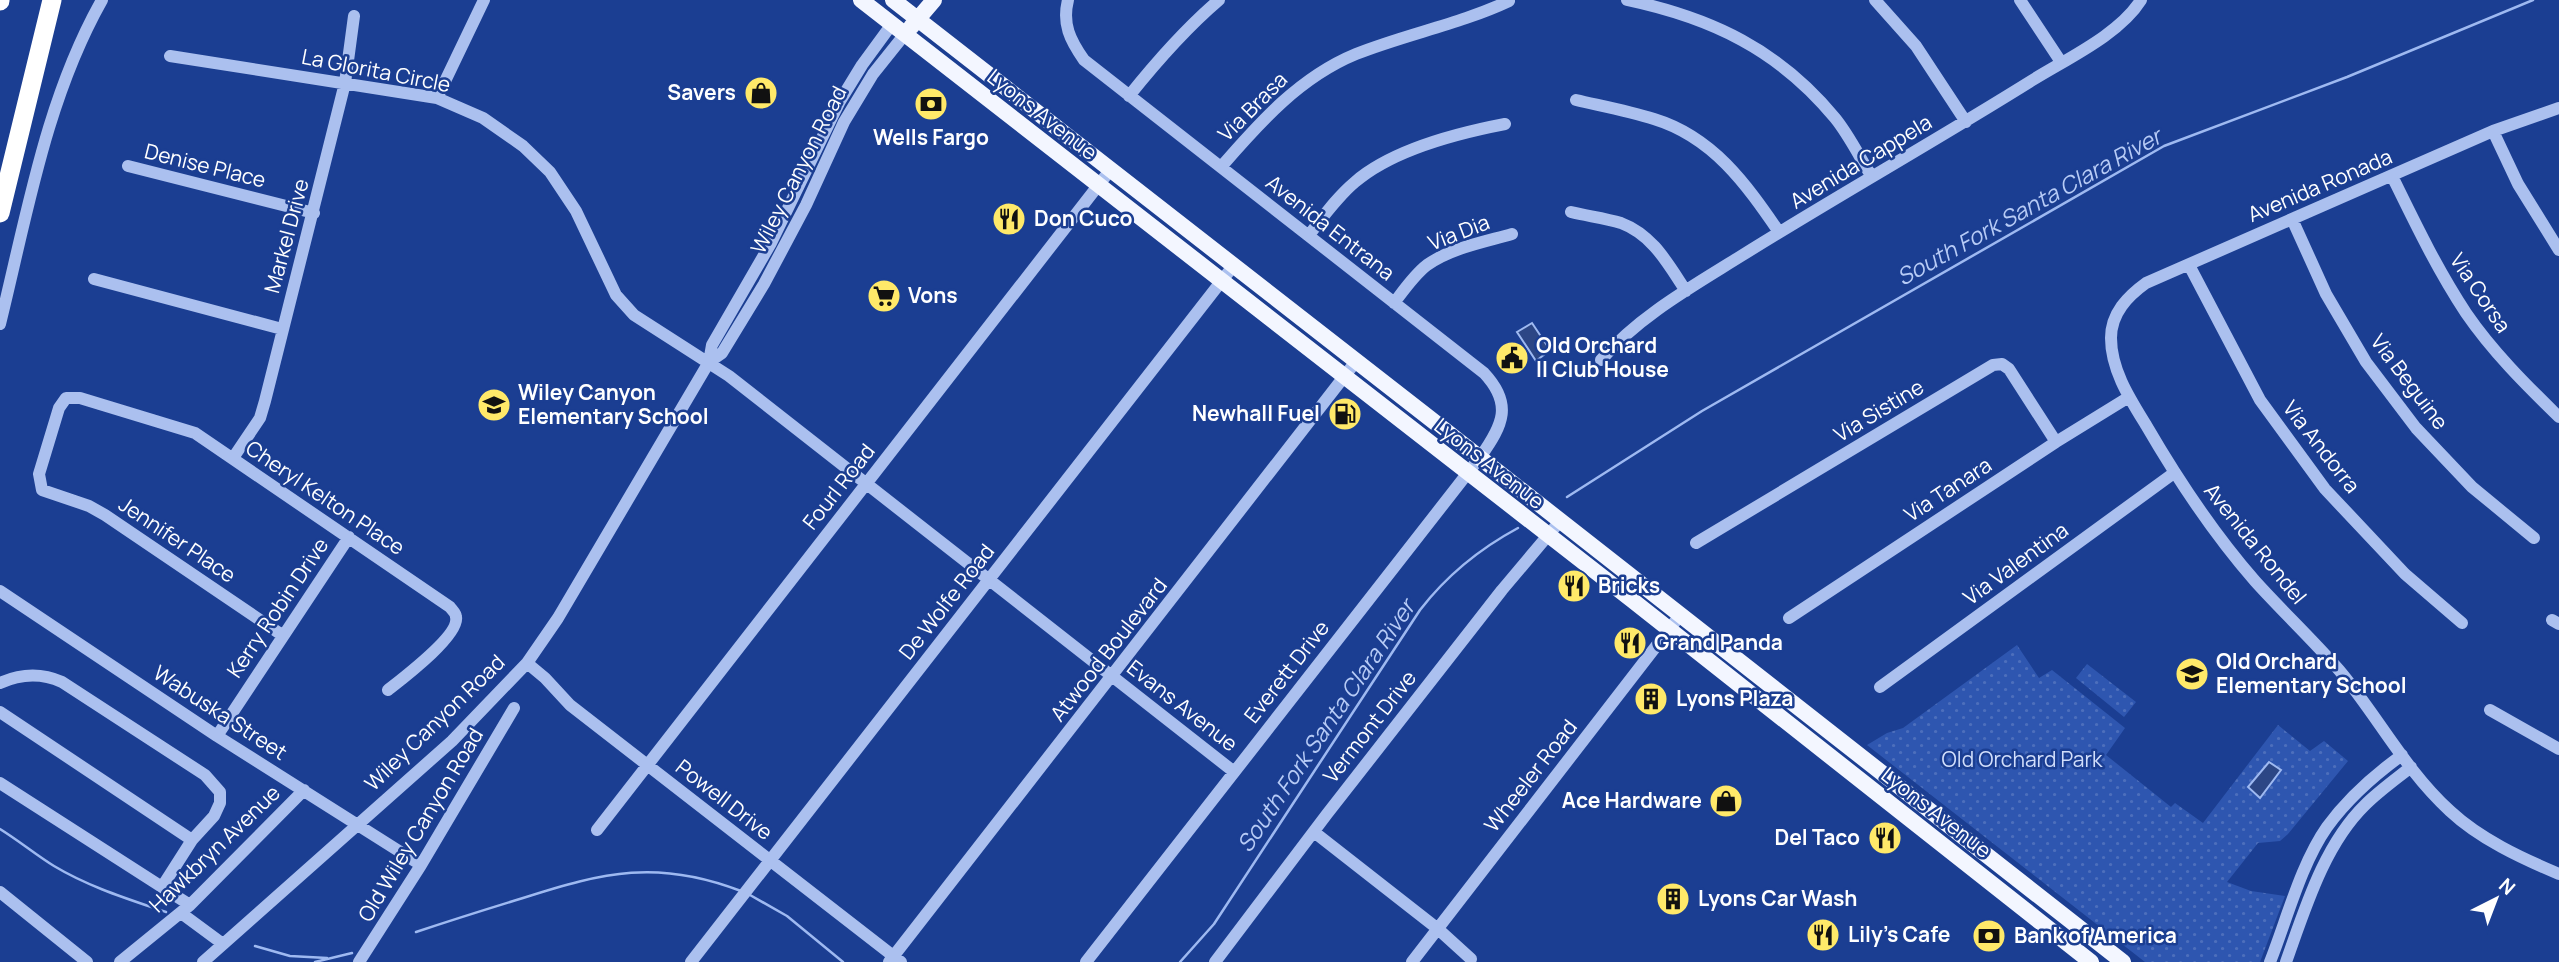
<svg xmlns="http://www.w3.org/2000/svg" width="2559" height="962" font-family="Manrope,sans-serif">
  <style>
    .park { fill: url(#park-dots) }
    .water { fill: #2c4685; stroke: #9eb9f1; stroke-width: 2 }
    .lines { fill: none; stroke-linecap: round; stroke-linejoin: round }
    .stream { stroke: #9eb9f1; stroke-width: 2.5 }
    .minor { stroke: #abc0ef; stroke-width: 12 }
    .major { stroke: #f3f6ff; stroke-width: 16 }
    .highway { stroke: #fff; stroke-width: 19 }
    .labels { text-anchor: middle; stroke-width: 5; stroke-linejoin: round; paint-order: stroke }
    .street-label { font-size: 21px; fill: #fff; stroke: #1b3e92 }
    .poi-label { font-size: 21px; font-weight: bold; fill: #fff; stroke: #1b3e92; text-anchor: start }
    .park-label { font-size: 21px; fill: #d1defb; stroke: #1b3e92 }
    .water-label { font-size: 23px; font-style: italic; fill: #b7cbf6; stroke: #1b3e92 }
  </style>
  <defs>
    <pattern id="park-dots" width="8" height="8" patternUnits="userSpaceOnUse" patternTransform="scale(1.75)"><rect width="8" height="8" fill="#2e56b0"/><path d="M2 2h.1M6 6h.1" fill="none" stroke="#4d6fbc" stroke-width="1.8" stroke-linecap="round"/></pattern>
  </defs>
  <rect width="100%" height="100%" fill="#1b3e92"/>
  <path class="park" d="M2017,645L2039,678L2052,670L2125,728L2106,755L2171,807L2175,803L2203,823L2278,725L2310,751L2324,741L2348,761L2288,834L2280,841L2258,843L2227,882L2251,891L2285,896L2260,962H2145L1867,745L1887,733L1903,728Z
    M2087,664L2136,702L2124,717L2076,678Z"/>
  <path class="water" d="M1532,323L1550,350L1536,361L1517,332Z
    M2269,762L2281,770L2260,798L2248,787Z"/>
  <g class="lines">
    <path class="stream" d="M1567,497L1702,411L2164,146L2347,77L2533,0
      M0,829C18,840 36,855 54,866C89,887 128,899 166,912
      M750,895L787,916L843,962
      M416,932C452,920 487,909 523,898C604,872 658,859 741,891
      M255,946L290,956L327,958
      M315,962L352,953
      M1180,962L1214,924L1420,610C1447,575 1479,549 1518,528"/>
    <path class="minor" d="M1068,0C1062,24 1070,40 1084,60L1484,373C1513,404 1503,425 1481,456L1086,962
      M1627,0C1712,18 1779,50 1835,118C1849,135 1860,158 1872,177
      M1875,0L1916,46L1966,122
      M2020,0L2061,62
      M170,56L437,98L483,118L523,146L550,172L576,211L616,295L634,315L729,376L1233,771
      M1129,96C1157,61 1185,29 1219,0
      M437,98L484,0
      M1576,100C1602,106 1629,111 1654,119C1713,137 1746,184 1779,232
      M2559,108L2493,131L2146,283C2128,296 2111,313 2111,338C2111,370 2130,399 2146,425C2178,480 2213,533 2255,581C2282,611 2312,639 2339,670C2377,715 2405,770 2450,811C2480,839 2521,858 2559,874
      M2493,131L2518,184L2559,250
      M128,166L314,213
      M1221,167C1260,122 1300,77 1356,54C1406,34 1460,24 1509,1
      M2392,176C2415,223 2437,269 2466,313C2492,351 2526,385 2559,417
      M1571,212C1587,216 1605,218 1621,223C1653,235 1668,264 1686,291
      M2292,219L2326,294L2366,362L2416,428L2472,487L2534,538
      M1309,235C1323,217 1337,197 1355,182C1392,150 1458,133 1505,124
      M2189,265L2260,400L2325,489L2405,574L2462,623
      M94,279L282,329
      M1394,303C1404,290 1414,275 1427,265C1451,248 1484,242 1512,234
      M0,324C27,215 46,99 102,0
      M1601,360C1639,316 1693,286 1741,256C1837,196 1935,141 2031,81C2066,59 2119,35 2141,0
      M709,362L722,353L764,284L806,205L844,122L873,74L905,34
      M233,458L260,418L265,401L345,83L354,16
      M1696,543L1993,365L2002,364L2009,369L2056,442
      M0,591L217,736L421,865
      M1789,618L2056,442L2129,397
      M2552,620L2559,624
      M282,635L105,515L89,506L42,490L39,474L59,408L66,398H80L195,433L450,607C452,610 456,613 456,617C460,635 402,679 388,690
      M527,663L545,678L570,705L901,962
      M0,683C20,674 42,673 62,682L205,775L220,792V803L214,816L192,840L162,887
      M1880,687L2174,473
      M2490,710L2559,749
      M0,712L192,840
      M217,736L349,537
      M0,783L190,905
      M597,830L1111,169
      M1314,832L1438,929L1471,959
      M0,892L87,962
      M181,913L223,944
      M120,962L190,905L304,790
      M203,962L452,741L527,663L558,618L709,362L712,345L771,243L840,101L862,65L892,24
      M359,962L421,865L514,708
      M691,962L1234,265
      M889,962L1357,360
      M1215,962L1327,814L1502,590L1561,520
      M1412,962L1681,614
      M2270,962C2287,919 2301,864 2327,827C2348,798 2373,776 2402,755
      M2286,962C2305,909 2324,845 2365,805C2379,791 2396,779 2411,767"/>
    <path class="major" d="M861,0L1632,600L2091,962
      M893,0C1303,321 1715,638 2123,962
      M911,27L934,0"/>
    <path class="highway" d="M0,1V0
      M0,213L52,0"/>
  </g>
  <defs>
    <symbol id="shop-disc" viewBox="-11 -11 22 22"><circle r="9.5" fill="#ffe969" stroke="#1b3e92"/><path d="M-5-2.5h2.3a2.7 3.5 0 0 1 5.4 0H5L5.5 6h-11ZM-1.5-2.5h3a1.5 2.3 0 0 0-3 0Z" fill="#111"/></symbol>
    <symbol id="bank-disc" viewBox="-11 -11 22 22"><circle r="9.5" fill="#ffe969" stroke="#1b3e92"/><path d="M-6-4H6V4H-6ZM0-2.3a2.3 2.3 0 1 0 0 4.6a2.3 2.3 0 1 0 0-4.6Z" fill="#111"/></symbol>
    <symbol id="restaurant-disc" viewBox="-11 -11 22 22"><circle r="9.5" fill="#ffe969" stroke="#1b3e92"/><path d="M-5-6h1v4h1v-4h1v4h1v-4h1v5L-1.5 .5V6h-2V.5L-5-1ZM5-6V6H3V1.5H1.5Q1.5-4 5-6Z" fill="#111"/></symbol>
    <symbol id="supermarket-disc" viewBox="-11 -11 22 22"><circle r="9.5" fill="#ffe969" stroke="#1b3e92"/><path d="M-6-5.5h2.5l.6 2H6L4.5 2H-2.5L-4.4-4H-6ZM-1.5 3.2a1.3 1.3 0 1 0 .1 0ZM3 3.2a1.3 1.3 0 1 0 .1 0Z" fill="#111"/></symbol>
    <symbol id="civic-disc" viewBox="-11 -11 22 22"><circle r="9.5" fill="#ffe969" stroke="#1b3e92"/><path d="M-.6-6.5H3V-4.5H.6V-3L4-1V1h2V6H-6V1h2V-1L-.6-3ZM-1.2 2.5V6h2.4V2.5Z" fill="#111"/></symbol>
    <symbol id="school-disc" viewBox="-11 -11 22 22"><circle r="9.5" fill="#ffe969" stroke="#1b3e92"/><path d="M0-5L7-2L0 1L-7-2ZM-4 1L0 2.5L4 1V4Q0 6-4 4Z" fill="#111"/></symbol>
    <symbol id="fuel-disc" viewBox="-11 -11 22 22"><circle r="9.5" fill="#ffe969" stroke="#1b3e92"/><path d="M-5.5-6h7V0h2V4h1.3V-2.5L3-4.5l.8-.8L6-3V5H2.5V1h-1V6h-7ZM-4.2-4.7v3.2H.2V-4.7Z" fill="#111"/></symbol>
    <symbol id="building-disc" viewBox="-11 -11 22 22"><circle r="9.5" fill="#ffe969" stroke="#1b3e92"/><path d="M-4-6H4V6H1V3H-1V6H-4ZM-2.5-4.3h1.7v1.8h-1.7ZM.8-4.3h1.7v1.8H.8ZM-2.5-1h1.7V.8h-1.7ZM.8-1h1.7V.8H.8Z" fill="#111"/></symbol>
  </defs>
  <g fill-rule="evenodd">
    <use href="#shop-disc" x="742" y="74" width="38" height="38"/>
    <use href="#bank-disc" x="912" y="85" width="38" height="38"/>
    <use href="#restaurant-disc" x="990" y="200" width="38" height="38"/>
    <use href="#supermarket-disc" x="865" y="277" width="38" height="38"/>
    <use href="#civic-disc" x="1493" y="339" width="38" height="38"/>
    <use href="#school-disc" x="475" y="386" width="38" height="38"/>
    <use href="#fuel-disc" x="1326" y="395" width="38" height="38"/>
    <use href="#restaurant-disc" x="1555" y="567" width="38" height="38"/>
    <use href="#restaurant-disc" x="1611" y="624" width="38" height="38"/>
    <use href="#school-disc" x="2173" y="655" width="38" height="38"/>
    <use href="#building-disc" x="1632" y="680" width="38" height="38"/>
    <use href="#shop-disc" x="1707" y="782" width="38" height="38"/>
    <use href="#restaurant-disc" x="1866" y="819" width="38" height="38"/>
    <use href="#building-disc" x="1654" y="880" width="38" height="38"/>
    <use href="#restaurant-disc" x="1804" y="916" width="38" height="38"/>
    <use href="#bank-disc" x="1970" y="917" width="38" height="38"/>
  </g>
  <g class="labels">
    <g class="street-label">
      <text transform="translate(376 71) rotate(11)" y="7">La Glorita Circle</text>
      <text transform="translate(1253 107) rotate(-45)" y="7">Via Brasa</text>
      <text transform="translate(1042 115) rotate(38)" y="7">Lyons Avenue</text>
      <text transform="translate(1861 162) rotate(-31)" y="7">Avenida Cappela</text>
      <text transform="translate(205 166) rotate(14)" y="7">Denise Place</text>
      <text transform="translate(799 170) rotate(-63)" y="7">Wiley Canyon Road</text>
      <text transform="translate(2320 186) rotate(-23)" y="7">Avenida Ronada</text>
      <text transform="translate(1330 228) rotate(38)" y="7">Avenida Entrana</text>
      <text transform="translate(1459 233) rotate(-21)" y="7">Via Dia</text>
      <text transform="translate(287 236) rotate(-75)" y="7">Markel Drive</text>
      <text transform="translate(2480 293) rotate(56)" y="7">Via Corsa</text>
      <text transform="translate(2409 382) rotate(53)" y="7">Via Beguine</text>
      <text transform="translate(1879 411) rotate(-31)" y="7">Via Sistine</text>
      <text transform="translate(2321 447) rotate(52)" y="7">Via Andorra</text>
      <text transform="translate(1489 464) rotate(38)" y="7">Lyons Avenue</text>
      <text transform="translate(839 487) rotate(-52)" y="7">Fourl Road</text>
      <text transform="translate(1948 490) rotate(-33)" y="7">Via Tanara</text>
      <text transform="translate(325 498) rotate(34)" y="7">Cheryl Kelton Place</text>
      <text transform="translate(177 540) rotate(34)" y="7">Jennifer Place</text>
      <text transform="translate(2255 544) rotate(51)" y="7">Avenida Rondel</text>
      <text transform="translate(2016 564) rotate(-36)" y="7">Via Valentina</text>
      <text transform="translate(947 602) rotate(-52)" y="7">De Wolfe Road</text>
      <text transform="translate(278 608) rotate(-56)" y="7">Kerry Robin Drive</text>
      <text transform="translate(1109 650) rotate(-52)" y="7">Atwood Boulevard</text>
      <text transform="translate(1287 672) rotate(-52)" y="7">Everett Drive</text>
      <text transform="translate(1182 706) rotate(38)" y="7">Evans Avenue</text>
      <text transform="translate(220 713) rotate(33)" y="7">Wabuska Street</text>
      <text transform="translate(435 723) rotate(-44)" y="7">Wiley Canyon Road</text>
      <text transform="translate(1370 727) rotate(-52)" y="7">Vermont Drive</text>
      <text transform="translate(1531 776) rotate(-52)" y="7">Wheeler Road</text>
      <text transform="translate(724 800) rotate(38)" y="7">Powell Drive</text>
      <text transform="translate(1936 813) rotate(38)" y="7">Lyons Avenue</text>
      <text transform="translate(421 825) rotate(-59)" y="7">Old Wiley Canyon Road</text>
      <text transform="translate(215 849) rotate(-44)" y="7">Hawkbryn Avenue</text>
    </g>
    <g class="poi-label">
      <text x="736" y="100" text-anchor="end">Savers</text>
      <text x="931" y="145" text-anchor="middle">Wells Fargo</text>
      <text x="1034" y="226">Don Cuco</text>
      <text x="908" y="303">Vons</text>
      <text x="1536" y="353">Old Orchard<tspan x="1536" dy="24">II Club House</tspan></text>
      <text x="518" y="400">Wiley Canyon<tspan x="518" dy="24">Elementary School</tspan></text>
      <text x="1320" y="421" text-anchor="end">Newhall Fuel</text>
      <text x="1598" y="593">Bricks</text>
      <text x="1654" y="650">Grand Panda</text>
      <text x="2216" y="669">Old Orchard<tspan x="2216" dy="24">Elementary School</tspan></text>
      <text x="1676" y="706">Lyons Plaza</text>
      <text x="1702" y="808" text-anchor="end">Ace Hardware</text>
      <text x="1860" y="845" text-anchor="end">Del Taco</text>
      <text x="1698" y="906">Lyons Car Wash</text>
      <text x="1848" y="942">Lily's Cafe</text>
      <text x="2014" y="943">Bank of America</text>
    </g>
    <g class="park-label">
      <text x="2022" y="767">Old Orchard Park</text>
    </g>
    <g class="water-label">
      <text transform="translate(2029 207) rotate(-29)" y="8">South Fork Santa Clara River</text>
      <text transform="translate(1326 726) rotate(-56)" y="8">South Fork Santa Clara River</text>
    </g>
  </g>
  <g transform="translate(2496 899) rotate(42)" stroke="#1b3e92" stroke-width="5" paint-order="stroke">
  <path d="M0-5L12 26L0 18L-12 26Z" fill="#ffffff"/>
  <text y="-10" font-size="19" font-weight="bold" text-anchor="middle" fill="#ffffff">N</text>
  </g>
</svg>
